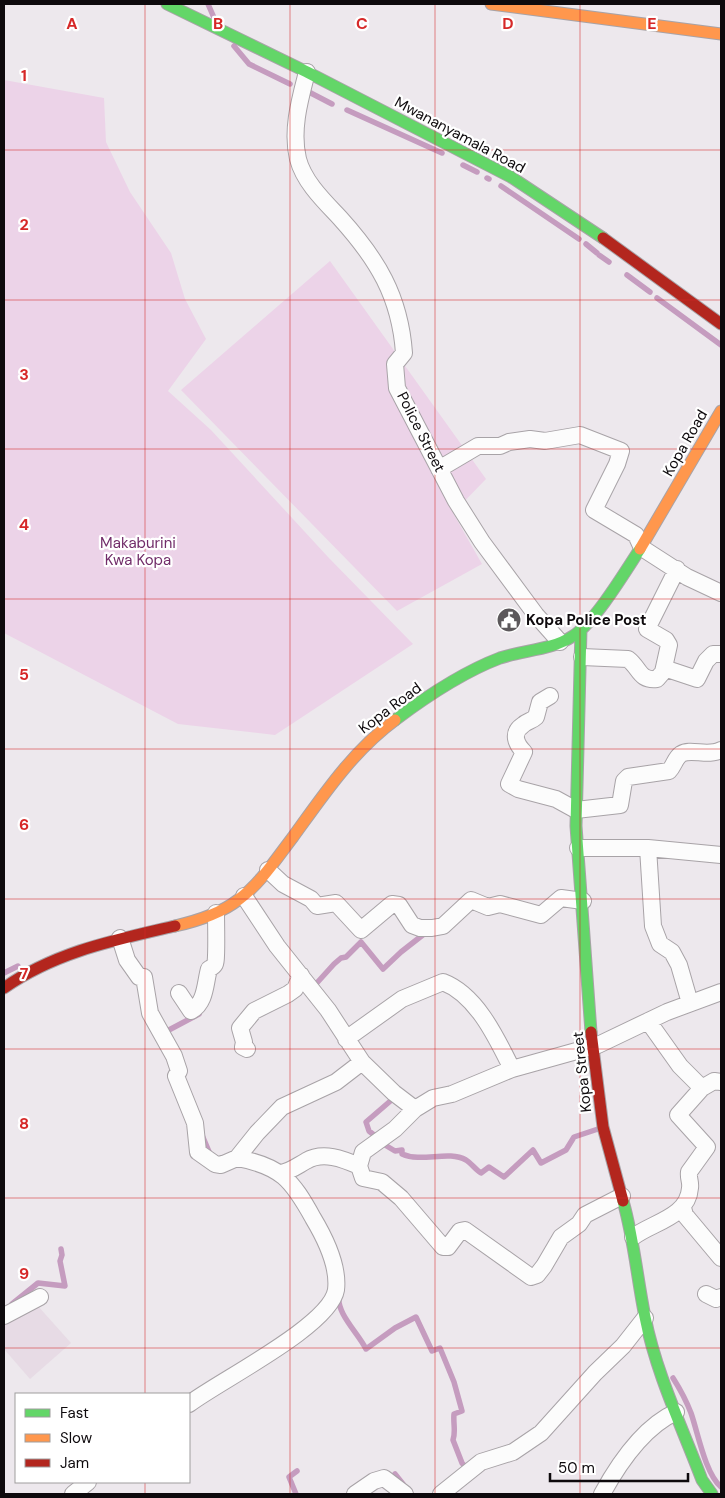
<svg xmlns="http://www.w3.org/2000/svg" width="725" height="1498" font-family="'DM Sans',sans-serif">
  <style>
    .built { fill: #e7dbe5 }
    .green { fill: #ecd3e8 }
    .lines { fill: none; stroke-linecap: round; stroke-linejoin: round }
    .stream { stroke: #c59cbf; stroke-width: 5.5 }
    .street-casing { stroke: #a8a3a7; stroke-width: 18 }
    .fast-casing { stroke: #a8a3a7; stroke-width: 13 }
    .slow-casing { stroke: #a8a3a7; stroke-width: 13 }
    .jam-casing { stroke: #a8a3a7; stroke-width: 13 }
    .street { stroke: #fcfcfc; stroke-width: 16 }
    .fast { stroke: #63d668; stroke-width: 11 }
    .slow { stroke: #ff974d; stroke-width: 11 }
    .jam { stroke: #b3261e; stroke-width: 11 }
    .grid { fill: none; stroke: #d62828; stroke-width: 1; stroke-opacity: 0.55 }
    .labels { text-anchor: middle; stroke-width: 4.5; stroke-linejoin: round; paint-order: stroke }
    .street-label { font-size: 15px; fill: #0e0a0d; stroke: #fff }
    .park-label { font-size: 15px; fill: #712c69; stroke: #fff }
    .poi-label { font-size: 15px; font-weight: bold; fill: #0e0a0d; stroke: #fff; text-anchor: start }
    .grid-label { font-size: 16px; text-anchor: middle; font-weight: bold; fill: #d62828; stroke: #fff; stroke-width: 4.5; stroke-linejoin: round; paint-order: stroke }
  </style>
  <rect width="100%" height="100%" fill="#ede8ed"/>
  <path class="built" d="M29,1296L71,1343L30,1379L4,1349V1318Z"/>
  <path class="green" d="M4,80L104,98L106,142L130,192L171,253L185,299L206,339L168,391L211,430L328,557L413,644L275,735L178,724L4,633Z
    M330,261L486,479L453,513L482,564L397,611L181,390Z"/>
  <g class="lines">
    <path class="stream" d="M208,4L215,20
      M234,46L249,64L290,84
      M305,90L332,104
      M347,110L442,153
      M463,165L477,172
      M487,178L489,179
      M501,186L579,239
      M586,244L597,253
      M599,255L609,262
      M627,275L650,292
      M657,298L721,345
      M4,973L18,966
      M317,989L315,985L334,964L341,958L346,957L361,942L383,969L401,952L424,934
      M166,1035L167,1031L199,1014
      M202,1135L210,1154
      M371,1141L374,1135L369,1131L366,1122L395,1097
      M380,1142L395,1151L402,1150V1154C422,1163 448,1150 466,1160C471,1163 476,1170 481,1173L489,1167L504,1177L533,1150L541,1163L566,1150L574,1137L598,1129
      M339,1296C336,1313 359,1334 366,1349L395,1328L416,1317L432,1351L440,1348L454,1382L462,1411L454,1414C453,1423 456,1432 453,1440L462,1463L467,1469
      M12,1304L38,1283L65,1286L60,1261L62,1255L61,1249
      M673,1378C680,1389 686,1400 691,1413C698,1433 705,1473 721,1487
      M395,1474L403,1484
      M296,1494L289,1477L297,1471"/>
    <defs>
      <path id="street" d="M307,72C300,99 291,130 298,159C304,182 324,201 340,218C377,259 400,296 404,353L395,364L397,388L456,501L482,542L536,615L560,642
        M439,469L478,446H500L509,442L530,439L545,441L580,435L621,451L617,464L594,510L636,535L642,548L687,577L721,593
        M582,657L628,659C640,668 639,681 657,679L663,672L669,645L666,640L647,629L677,569
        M664,668L697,679L706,661L713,654H721
        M550,696L540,702L536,717C532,721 527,721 523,725C511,733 516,744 524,752L509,784L518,789L556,799L576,810L620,805L624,781L628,777L669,771C674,766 675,758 681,754C691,748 708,757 721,750
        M578,848H648L721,855
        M648,848L653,926L660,944L672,952L679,965L690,1003
        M268,870L283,884L311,899L317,906L336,903L361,930L392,904L399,905L412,925L420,928H432L443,926L471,900L488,907L500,904L541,915L561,898L583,901
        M244,896L277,946L328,1010L362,1062L394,1093L415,1109
        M120,938L127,960L139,977H144L150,1013L174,1056L179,1071L176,1076L195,1123L198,1152L215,1164L221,1165L237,1158L257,1133L282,1107L336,1082L362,1062
        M179,993L191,1011C206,1003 205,983 209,969C211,968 214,966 215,964C217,962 216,920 216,913
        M648,1021L680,1066L702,1088L714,1081L721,1082
        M346,1039L402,999L443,982C477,995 497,1039 512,1069
        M247,1049L243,1047L244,1042L240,1028L254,1011L288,994L295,989L301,975
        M281,1173C291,1171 297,1166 306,1161C323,1151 343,1159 359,1166
        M622,1196L585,1215L579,1224L561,1237L544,1266L537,1275L531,1277L465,1230L460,1231L448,1247H443L401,1198L382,1182L363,1178L359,1166L363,1152L395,1129L415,1109L433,1098L452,1094L512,1069L598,1045L667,1012L721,992
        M683,1208L685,1215L721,1258
        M633,1237C653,1222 688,1217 690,1188C691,1182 688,1178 689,1172L707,1147L678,1115L702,1088
        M706,1294L716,1299L721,1297
        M4,1316L40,1297
        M189,1404C219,1381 330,1326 336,1290C339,1266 325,1238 313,1218C292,1180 281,1166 237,1158
        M73,1494L88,1482
        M355,1494L374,1481L384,1478L405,1494
        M441,1494L481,1462L513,1452L541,1433L595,1373L623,1346L645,1318
        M602,1494C619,1463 643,1427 676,1412"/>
      <path id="fast" d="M167,4L307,72L511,177L603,238
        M581,629L576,826L591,1032
        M395,720C427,696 463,672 500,658C524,650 552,650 573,636C595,622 625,572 640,549
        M623,1201C634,1239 637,1278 645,1317C656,1373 682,1427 702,1480L712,1494"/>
      <path id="slow" d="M491,4L721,34
        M640,549L721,411
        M175,926C197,921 220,914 238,900C261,883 276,859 293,837C324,794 353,751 395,720"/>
      <path id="jam" d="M603,238L721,324
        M4,988C55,952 115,940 175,926
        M591,1032L603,1127L623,1201"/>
    </defs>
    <use href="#street" class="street-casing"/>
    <use href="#fast" class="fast-casing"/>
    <use href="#slow" class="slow-casing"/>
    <use href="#jam" class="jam-casing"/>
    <use href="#street" class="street"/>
    <use href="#fast" class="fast"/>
    <use href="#slow" class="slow"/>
    <use href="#jam" class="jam"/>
  </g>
  <path class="grid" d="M145,4V1394M290,4V1494M435,4V1494M580,4V1494M4,150H721M4,300H721M4,449H721M4,599H721M4,749H721M4,899H721M4,1049H721M4,1198H721M4,1348H721M145,1482V1494"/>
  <defs>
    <symbol id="civic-disc" viewBox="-11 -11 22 22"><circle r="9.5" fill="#5c585b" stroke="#fff"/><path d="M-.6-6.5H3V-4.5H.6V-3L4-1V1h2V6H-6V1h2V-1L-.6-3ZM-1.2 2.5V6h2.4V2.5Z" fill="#fff"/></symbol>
  </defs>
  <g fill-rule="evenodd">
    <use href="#civic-disc" x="495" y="606" width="28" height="28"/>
  </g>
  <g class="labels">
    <g class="street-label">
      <text transform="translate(460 135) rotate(28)" y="5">Mwananyamala Road</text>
      <text transform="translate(421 432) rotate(63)" y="5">Police Street</text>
      <text transform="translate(685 443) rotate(-60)" y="5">Kopa Road</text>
      <text transform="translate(390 708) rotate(-37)" y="5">Kopa Road</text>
      <text transform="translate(582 1072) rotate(-96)" y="5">Kopa Street</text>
    </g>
    <g class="park-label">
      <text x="138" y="548">Makaburini<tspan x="138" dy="17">Kwa Kopa</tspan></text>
    </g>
    <g class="poi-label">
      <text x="526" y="625">Kopa Police Post</text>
    </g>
  </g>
  <g class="grid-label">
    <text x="72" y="29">A</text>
    <text x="218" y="29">B</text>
    <text x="362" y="29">C</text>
    <text x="508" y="29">D</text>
    <text x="652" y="29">E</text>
    <text x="24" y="81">1</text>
    <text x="24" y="230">2</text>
    <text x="24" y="380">3</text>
    <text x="24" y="530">4</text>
    <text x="24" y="680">5</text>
    <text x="24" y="830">6</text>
    <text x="24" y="979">7</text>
    <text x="24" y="1129">8</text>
    <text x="24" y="1279">9</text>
  </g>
  <rect width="725" height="1498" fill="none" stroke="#0e0a0d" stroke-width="10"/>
  <rect x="15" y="1393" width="175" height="90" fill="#ffffff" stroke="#9f9d9e"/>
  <rect x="25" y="1409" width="25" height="8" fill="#63d668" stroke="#9f9d9e"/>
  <text x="60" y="1418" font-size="15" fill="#0e0a0d">Fast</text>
  <rect x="25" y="1434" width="25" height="8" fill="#ff974d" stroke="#9f9d9e"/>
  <text x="60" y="1443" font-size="15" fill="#0e0a0d">Slow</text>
  <rect x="25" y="1459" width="25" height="8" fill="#b3261e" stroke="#9f9d9e"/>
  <text x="60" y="1468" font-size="15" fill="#0e0a0d">Jam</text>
  <path d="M550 1473v8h138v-8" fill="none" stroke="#0e0a0d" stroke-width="2.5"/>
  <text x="558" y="1473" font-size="15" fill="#0e0a0d" stroke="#ffffff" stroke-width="4" paint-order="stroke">50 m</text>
</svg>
